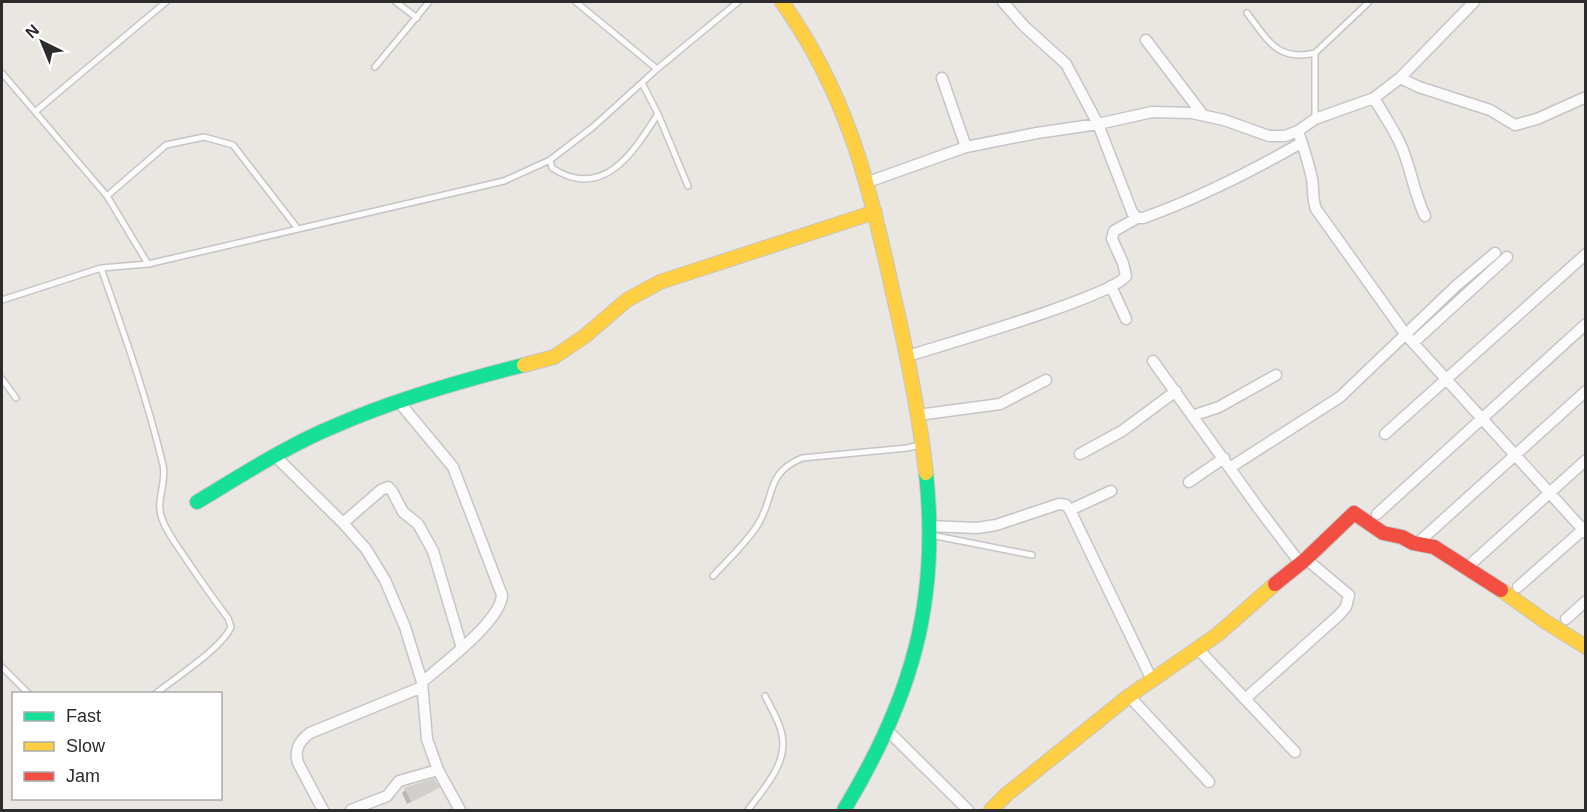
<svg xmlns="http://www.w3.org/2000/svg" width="1587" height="812" font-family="Helvetica,sans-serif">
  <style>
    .shadow { fill: #0003 }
    .building { fill: #d1cecb; stroke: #d5d2ce; stroke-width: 1.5 }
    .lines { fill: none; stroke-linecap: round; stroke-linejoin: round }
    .lane-casing { stroke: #c6c5c5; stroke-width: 8 }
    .street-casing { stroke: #c6c5c5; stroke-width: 13 }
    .fast-casing { stroke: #c6c5c5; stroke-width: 16 }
    .slow-casing { stroke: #c6c5c5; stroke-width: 16 }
    .jam-casing { stroke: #c6c5c5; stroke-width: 16 }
    .lane { stroke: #fcfbfb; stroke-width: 5 }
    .street { stroke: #fcfbfb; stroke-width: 10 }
    .fast { stroke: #16e098; stroke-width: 14 }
    .slow { stroke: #ffcf43; stroke-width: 14 }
    .jam { stroke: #f24e42; stroke-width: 14 }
  </style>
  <rect width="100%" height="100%" fill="#eae6e2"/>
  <path class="shadow" d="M437,787L433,791L407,804L402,793L406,789Z"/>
  <path class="building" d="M434,779L439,787L412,801L405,788Z"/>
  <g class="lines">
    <defs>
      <path id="lane" d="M396,2L417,18
        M576,2L657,69L738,2
        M1247,13C1268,40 1277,62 1315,53
        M375,67L429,2
        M2,73L107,196L148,264
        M642,83L658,114L688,186
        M36,111L166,2
        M1315,118V53L1368,3
        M550,160L552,168C603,201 633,153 658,114
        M107,196L166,145L204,137L233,145L298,229
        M101,268C124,333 147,398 163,465C167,483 155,501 162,519C168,535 179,548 188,562C201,581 214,600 228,618L231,627C221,649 175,678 155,694
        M2,300L101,268L148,264L504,181L550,160L593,127L657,69
        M2,379L16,398
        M931,535L1032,555
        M713,576C728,560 745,544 757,526C776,497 764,474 802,458L907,448L920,445
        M2,667L29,694
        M748,810C763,789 788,764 782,735C780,722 771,708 765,696"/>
      <path id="street" d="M1003,2L1024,26L1066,64L1098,124L1132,212L1137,218
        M1146,40L1203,115
        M942,78L966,147
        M1400,78L1419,87L1490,110L1515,125L1537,119L1586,97
        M1374,98C1384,116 1397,133 1404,153C1412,174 1415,196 1425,216
        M1298,131C1303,147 1309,163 1312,179C1314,190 1312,199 1316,209L1406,335L1586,533
        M868,182L966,147L1037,133L1098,124L1152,112L1192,113L1224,120L1269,136H1285L1298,131L1315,119L1374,98L1400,78L1474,2
        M1111,286L1126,319
        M1413,343L1507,257
        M908,356C942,345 1111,297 1126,276L1123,263L1112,239L1114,231L1137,218H1143C1199,198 1250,172 1301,143
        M1153,361L1259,509L1300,563
        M399,402L453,467L502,595C501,621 442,665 422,682
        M918,415L1000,404L1046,380
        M1192,416L1219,407L1276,375
        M1385,434L1586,254
        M1080,454L1122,431L1176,391
        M275,456L343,523L366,549L385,580L405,627L422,682L427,739L438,770L460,810
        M1231,467L1340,397L1456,286L1495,253
        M1189,482L1224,458
        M1070,510L1111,491
        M1377,514L1586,324
        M343,523L381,490L388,487L392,491L403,512L418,524L433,551L462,648
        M929,526L977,528L996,525L1059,504L1066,505L1070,510L1152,680
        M1421,540L1586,391
        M1473,562L1586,460
        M1518,587L1586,527
        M1566,619L1586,601
        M1198,649L1295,752
        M1129,696L1209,782
        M1245,699L1338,616L1346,607L1349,595L1306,559
        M888,731L968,810
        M323,810L298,763C294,750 299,741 310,733L422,687
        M351,810L387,796L399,781L438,770"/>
      <path id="fast" d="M197,502C242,475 288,445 337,425C397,399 460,381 524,365
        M844,810C911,699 940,603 926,473"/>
      <path id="slow" d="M782,2C847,93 870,186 893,293C907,353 919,412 926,473
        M524,365L554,357L585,336L627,300L660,282L875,212
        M1501,590L1546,622L1586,647
        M991,810L1007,794L1129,696L1217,635L1275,584"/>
      <path id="jam" d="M1275,584L1306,559L1354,513L1383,533L1402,537L1413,543L1434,547L1501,590"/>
    </defs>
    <use href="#lane" class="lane-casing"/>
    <use href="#street" class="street-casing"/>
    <use href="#fast" class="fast-casing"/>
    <use href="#slow" class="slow-casing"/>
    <use href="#jam" class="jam-casing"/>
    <use href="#lane" class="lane"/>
    <use href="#street" class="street"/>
    <use href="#fast" class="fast"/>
    <use href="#slow" class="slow"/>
    <use href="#jam" class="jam"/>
  </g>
  <rect width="1587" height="812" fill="none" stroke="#2c2c2c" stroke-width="6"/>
  <rect x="12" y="692" width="210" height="108" fill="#ffffff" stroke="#ababab" stroke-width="1.5"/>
  <rect x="24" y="712" width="30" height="9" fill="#16e098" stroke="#ababab" stroke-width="1.5"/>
  <text x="66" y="722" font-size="18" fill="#2c2c2c">Fast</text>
  <rect x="24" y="742" width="30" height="9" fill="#ffcf43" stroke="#ababab" stroke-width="1.5"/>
  <text x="66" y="752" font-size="18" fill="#2c2c2c">Slow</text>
  <rect x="24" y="772" width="30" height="9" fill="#f24e42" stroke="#ababab" stroke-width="1.5"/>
  <text x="66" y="782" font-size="18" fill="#2c2c2c">Jam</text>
  <g transform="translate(42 42) rotate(317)" stroke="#ffffff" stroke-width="4.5" paint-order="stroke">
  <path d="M0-4.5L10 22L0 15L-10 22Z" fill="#2c2c2c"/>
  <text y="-9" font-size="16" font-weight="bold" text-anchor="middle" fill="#2c2c2c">N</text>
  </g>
</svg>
